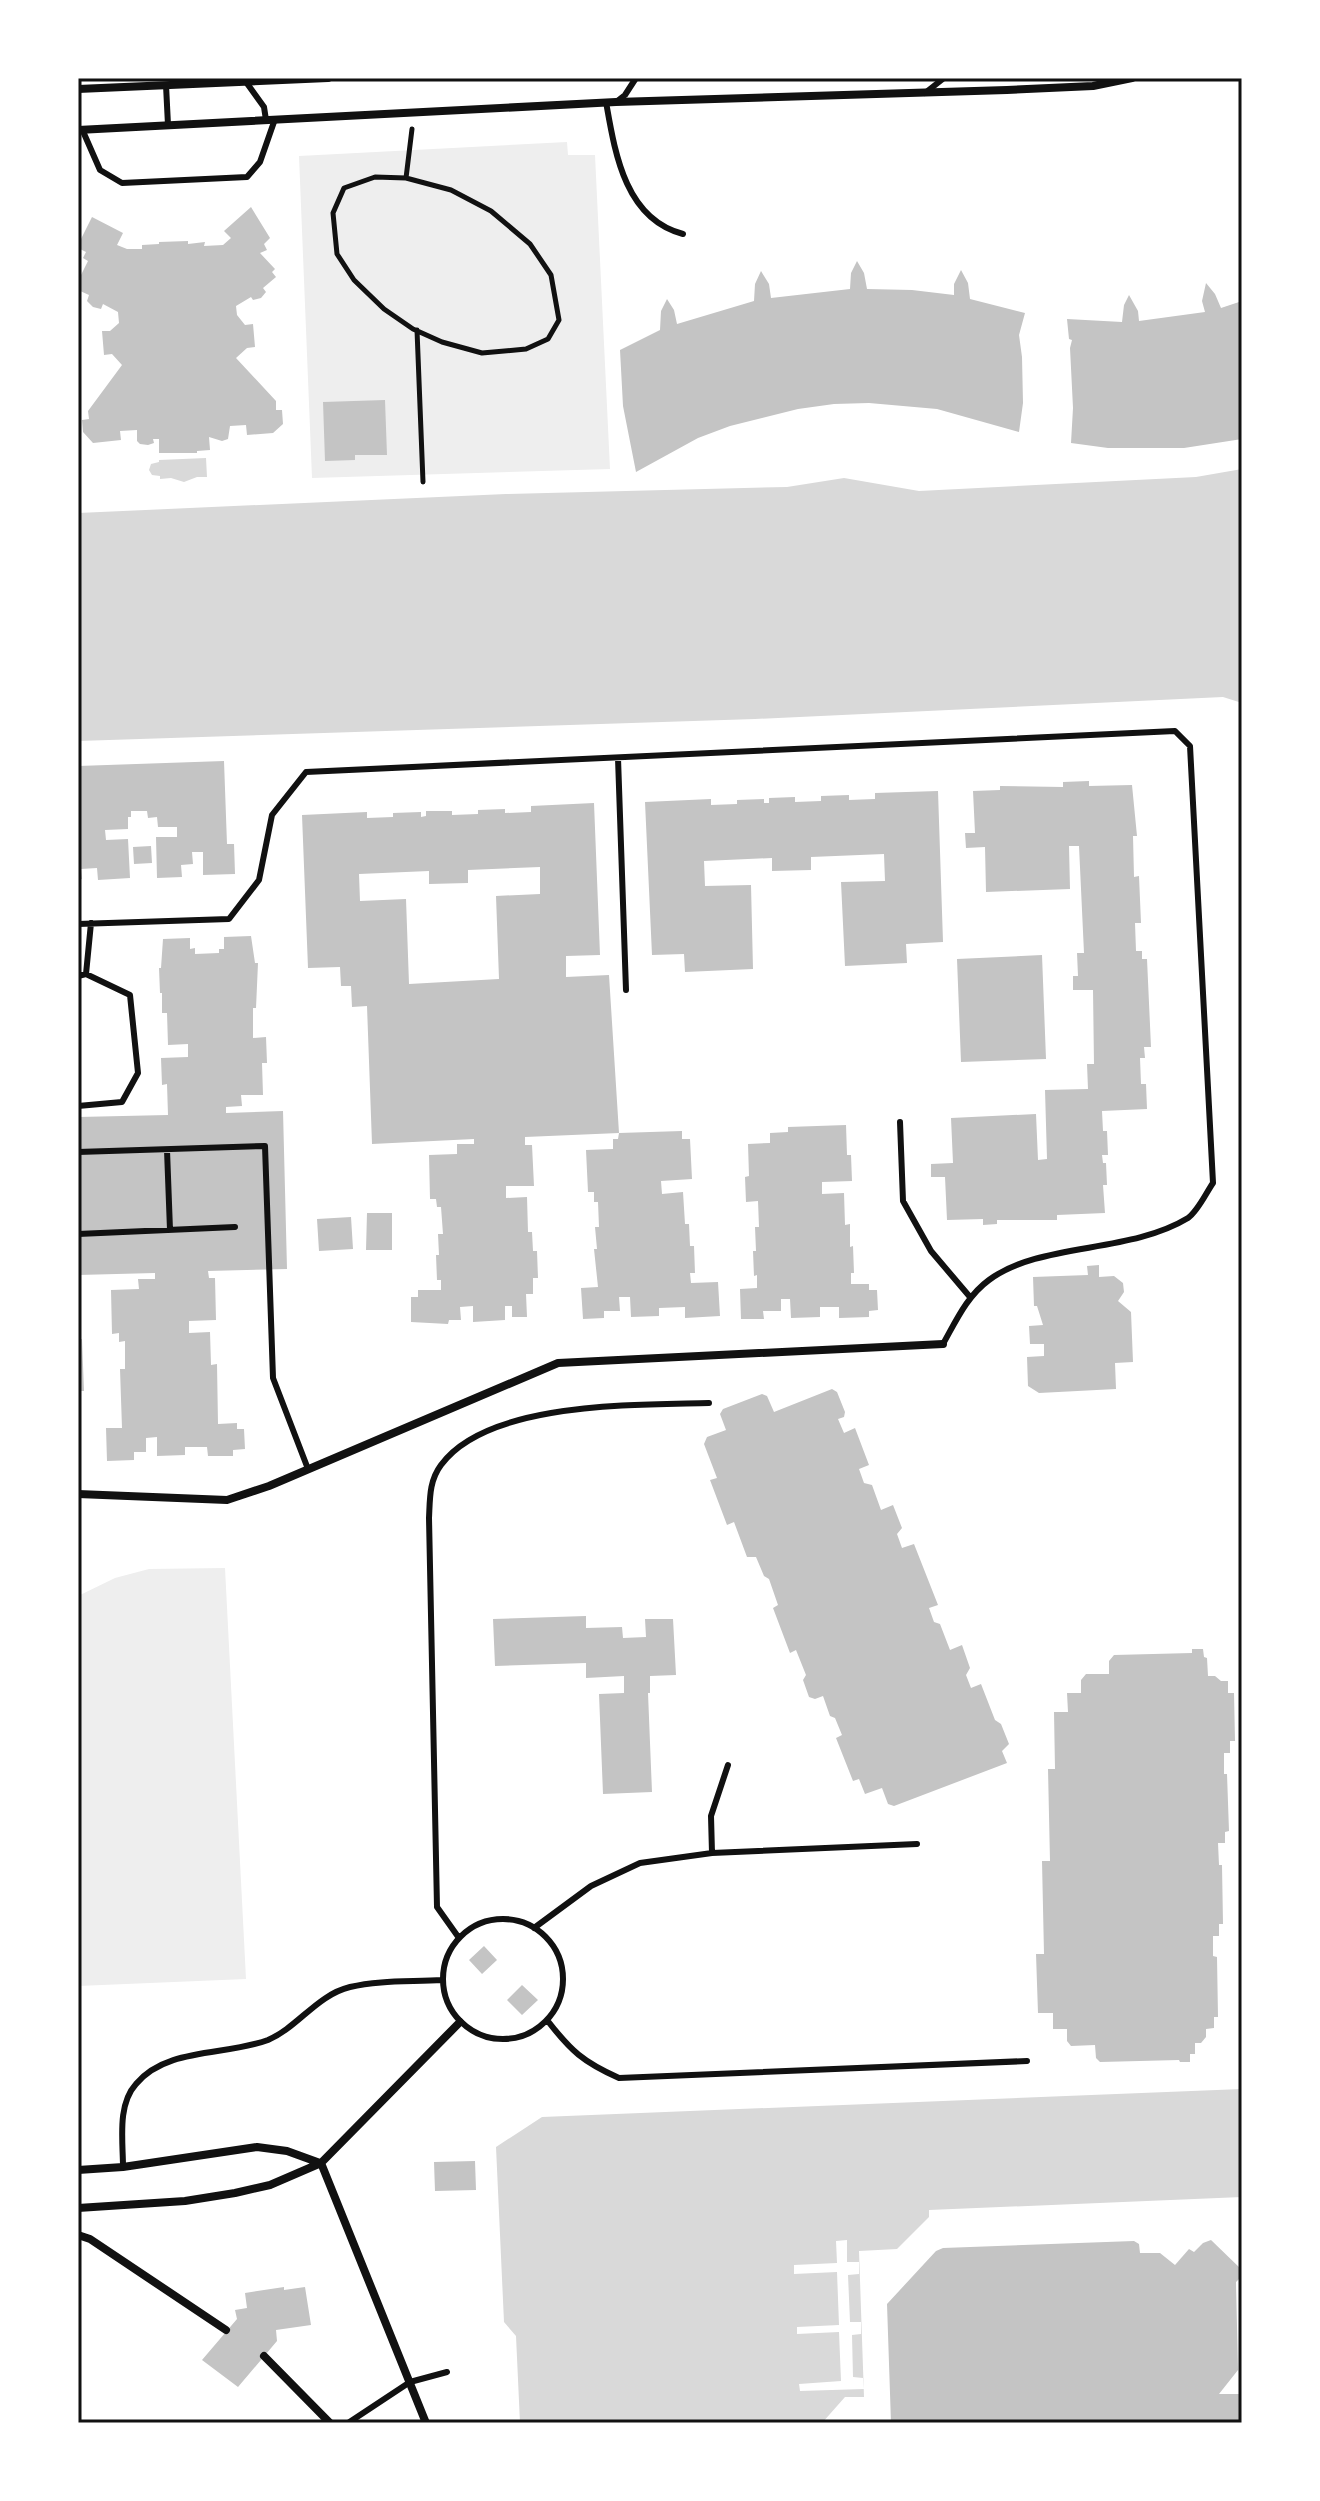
<svg xmlns="http://www.w3.org/2000/svg" width="1320" height="2501" font-family="Poppins,sans-serif">
  <style>
    .green { fill: #eee }
    .water { fill: #d9d9d9 }
    .pier { fill: #fff }
    .building { fill: #c4c4c4; fill-rule: evenodd }
    .lines { fill: none; stroke-linecap: round; stroke-linejoin: round }
    .path { stroke: #111; stroke-width: 5 }
    .service { stroke: #111; stroke-width: 6 }
    .minor { stroke: #111; stroke-width: 8 }
    .neatline { fill: none; stroke: #111; stroke-width: 3 }
  </style>
  <rect width="100%" height="100%" fill="#fff"/>
  <path class="green" d="M567,142L568,155H595L610,469L312,478L299,156Z
    M225,1568L246,1979L78,1986V1596L115,1578L149,1569Z"/>
  <path class="water" d="M206,458L207,477H197L184,482L171,478L160,479V476L152,475L149,470L151,464L159,462V460Z
    M1242,469V703L1223,697L755,719L78,741V513L506,494L787,487L844,478L919,491L1196,477Z
    M1242,2089V2197L929,2210V2217L897,2249L859,2251L864,2397H845L822,2423H520L516,2336L504,2322L496,2147L542,2117Z"/>
  <path class="pier" d="M847,2240V2262H859V2274L848,2275L850,2322H861V2334L852,2335L853,2377L863,2378L864,2389L800,2391L799,2384L841,2381L839,2332L797,2334V2327L839,2325L837,2272L794,2274V2265L837,2263L836,2241Z"/>
  <path class="building" d="M251,207L270,238L264,244L267,250L260,253L275,269L272,272L276,277L263,288L266,292L261,298L253,300L251,297L236,306L237,315L245,325L253,324L255,347L247,348L236,358L276,401V410H282L283,424L273,433L247,435L246,425L230,426L228,439L222,441L209,437L210,450L197,451V453H159V439H153L154,443L148,445L140,444L137,441V430L120,431L121,440L93,443L83,432L82,420L89,419L88,411L122,365L112,354L104,355L102,331H110L119,323L118,312L103,304L101,309L93,307L87,301L89,295L78,290V281L88,261L83,258L86,252L78,248V245L92,217L123,233L117,245L127,249H142V245L159,244V242L188,241V244L205,242L204,246L223,245L231,238L224,231Z
    M857,261L864,273L867,289L912,290L954,295V284L961,270L968,283L970,299L1025,313L1019,335L1022,357L1023,403L1019,432L937,409L869,403L834,404L798,409L730,426L698,438L636,472L623,406L620,350L660,330L661,311L667,299L674,310L677,324L754,301L755,284L761,271L769,284L771,298L850,289L851,273Z
    M1206,283L1215,294L1221,308L1242,301V439L1184,448H1108L1071,443L1073,408L1070,348L1072,340L1069,339L1067,319L1122,322L1124,305L1129,295L1138,311L1139,321L1205,312L1202,301Z
    M385,400L387,455H355V460L325,461L323,402Z
    M224,761L227,844H234L235,874L203,875V852H192L193,864L181,865L182,877L157,878L156,837H177V827H158L157,817L148,818L147,811H131V817H128V829L105,830L106,840L128,839L130,878L98,880L97,868L81,869L82,879L78,880V766Z
    M1089,781V786L1132,785L1137,836H1133L1134,877L1139,876L1141,923H1135L1136,951H1142V959H1147L1151,1047H1144L1145,1058H1140L1141,1084H1146L1147,1109L1102,1111L1103,1131H1107L1108,1155H1102L1103,1163H1106L1107,1185H1103L1105,1213L1057,1215V1220H997V1224L983,1225V1219L947,1220L945,1177H931V1164L953,1163L951,1118L1036,1114L1038,1160L1047,1159L1045,1090L1088,1089L1087,1064H1094L1093,990H1073V976H1078L1077,953H1084L1079,846H1069L1070,889L986,892L985,847L966,848L965,833H975L973,791L1000,790V786L1063,787V782Z
    M938,791L943,942L906,944L907,963L845,966L841,882L885,881L884,854L811,857V870L772,871V858L704,861L705,886L751,885L753,969L685,972L684,954L652,955L645,802L711,799V805L737,804V800L764,799V803H769V798L795,797V802L821,801V796L849,795V800L875,799V793Z
    M594,803L600,955L566,956V977L609,975L619,1133L525,1137V1145H532L534,1186H506V1198L527,1197L528,1232H532L533,1251H537L538,1278H533V1294H526L527,1317H512V1306H505V1320L473,1322V1306L460,1307L461,1320H449L448,1324L411,1322V1297H418V1290H441V1280H437L436,1255H439L438,1234H443L441,1207H437L436,1199H430L429,1155L457,1154V1144H474V1139L372,1144L367,1006L352,1007L351,986H341L340,967L308,968L302,815L367,812V818L393,817V813L421,812V817L426,816V811H452V815L478,814V810L505,809V813L531,812V806ZM540,867V894L496,896L499,979L409,984L406,899L360,901L359,874L429,871V884L468,883V870Z
    M151,846L152,863L134,864L133,847Z
    M251,936L255,963H258L256,1008H253V1038L266,1037L267,1063H262L263,1095H241L242,1106L226,1107V1113L283,1111L287,1269L208,1271L209,1278H215L216,1320L189,1321V1333L210,1332L211,1365L217,1364L218,1424L237,1423V1429H244L245,1449L233,1450V1456H208L207,1447H185V1455L157,1456V1437L146,1438V1452H134V1460L107,1461L106,1428H122L120,1369H125V1341L119,1342V1333L112,1334L111,1290L139,1289L138,1279H155V1273L78,1275V1117L168,1115L167,1084L162,1085L161,1058L188,1057V1044L168,1045L167,1013H162V993H160L159,968H161L163,939L190,938V949L195,948V954L219,953V949H224V937Z
    M1042,955L1046,1059L961,1062L957,959Z
    M846,1125L847,1155H851L852,1181L822,1182V1194L844,1193L845,1225L850,1224V1247L853,1246L854,1273H851V1284H869V1290H877L878,1310L869,1311V1317L839,1318V1307H820V1317L791,1318L790,1299H781V1311H763L764,1319H741L740,1289L757,1288V1275L754,1276L753,1251H756L755,1227H759L758,1201L746,1202L745,1177L749,1176L748,1144L770,1143V1133L788,1132V1127Z
    M682,1131V1139H690L692,1179L661,1181L662,1194L683,1192L685,1224H689L690,1246H694L695,1273H690L691,1283L718,1282L720,1316L685,1318V1307L659,1308V1316L631,1317L630,1297H619L620,1311H604V1318L583,1319L581,1288L598,1287L594,1249H597L595,1227H599L598,1202H594V1192H588L586,1150L613,1149V1139H618L619,1133Z
    M367,1213H392V1250H366Z
    M351,1217L353,1249L319,1251L317,1219Z
    M1099,1265V1277L1114,1276L1123,1283L1124,1292L1118,1301L1131,1312L1133,1362L1115,1363L1116,1389L1039,1393L1028,1386L1027,1357L1044,1356V1344H1030L1029,1326L1043,1325L1037,1306H1034L1033,1277L1088,1275L1087,1266Z
    M82,1339L84,1391H78V1340Z
    M832,1389L837,1392L845,1412L844,1417L838,1419L844,1433L855,1428L869,1465L859,1469L864,1483L872,1485L881,1510L893,1505L902,1528L897,1534L902,1548L914,1544L938,1605L929,1608L934,1622L940,1624L950,1650L962,1645L970,1668L966,1675L971,1688L981,1684L995,1720L1001,1724L1009,1744L1002,1751L1007,1763L894,1806L888,1804L882,1788L865,1794L859,1779L853,1781L836,1738L842,1735L835,1718L830,1716L823,1696L815,1699L809,1697L803,1680L806,1675L796,1650L790,1653L773,1608L778,1605L769,1579L764,1576L756,1557H747L734,1522L727,1525L710,1480L717,1478L704,1444L707,1437L726,1430L720,1414L723,1409L762,1394L767,1396L774,1412Z
    M586,1616V1628L622,1627L623,1638L646,1637L645,1619H673L676,1675L650,1676V1693H648L652,1792L603,1794L599,1694L624,1693V1676L586,1678V1663L495,1666L493,1619Z
    M1192,1649H1203L1204,1657L1207,1658L1208,1676H1215L1221,1681H1228V1693H1234L1235,1741H1230V1753H1224V1774H1227L1229,1831L1225,1832V1843H1218L1219,1865H1222L1223,1924H1219V1936H1213V1956L1217,1957L1218,2017H1214V2028L1206,2029V2037L1201,2043H1195V2054H1190V2062H1180L1179,2060L1100,2062L1096,2058L1095,2045L1071,2046L1067,2041V2029H1053V2013H1038L1036,1954H1044L1042,1861H1050L1048,1769H1055L1054,1712H1068L1067,1693H1081V1680L1086,1674H1109V1661L1114,1655L1192,1653Z
    M484,1946L497,1960L482,1974L469,1960Z
    M522,1985L538,2000L522,2015L507,2000Z
    M475,2161L476,2190L435,2191L434,2162Z
    M1211,2240L1241,2269V2277L1236,2282L1238,2370L1219,2394H1242V2423H891L887,2304L936,2251L943,2248L1134,2241L1139,2244L1140,2253H1160L1175,2265L1189,2249L1194,2252L1203,2243Z
    M284,2287V2290L305,2287L311,2325L276,2330L277,2341L238,2387L202,2360L237,2319L235,2310L247,2308L245,2293Z"/>
  <g class="lines">
    <path class="path" d="M406,178L375,177L344,188L333,213L337,254L354,280L384,309L413,329L442,342L482,353L526,349L548,339L559,320L551,275L530,244L491,211L451,190L406,178L412,129
      M417,330L423,482"/>
    <path class="service" d="M246,82L264,107L266,120
      M166,85L168,125
      M925,93L944,78
      M606,102C615,153 625,219 683,234
      M616,102L625,95L636,78
      M82,129L100,170L122,183L247,177L260,162L275,119
      M618,758L626,990
      M78,924L229,919L259,880L272,815L306,772L1175,731L1190,746L1213,1183C1206,1193 1198,1211 1188,1218C1129,1254 1040,1242 989,1280C967,1296 956,1321 943,1344
      M86,974L91,923
      M78,976L86,974L130,995L138,1073L122,1102L78,1106
      M900,1122L903,1201L931,1251L970,1297
      M167,1150L170,1230
      M78,1152L265,1146L273,1378L308,1469
      M78,1234L235,1227
      M712,1853L711,1816L728,1765
      M443 1979a60 60 0 1 1 120 0a60 60 0 1 1-120 0Z
      M534,1928L591,1886L640,1863L712,1853L917,1844
      M459,1938L437,1907L429,1518C430,1499 429,1481 441,1465C488,1401 638,1405 709,1403
      M547,2020C571,2051 583,2062 619,2078L1027,2061
      M123,2167C123,2141 117,2105 136,2084C167,2047 226,2056 268,2040C298,2027 317,1995 350,1987C379,1980 412,1982 442,1980
      M348,2423L410,2382L447,2372"/>
    <path class="minor" d="M78,89L328,78
      M78,130L616,102L1007,90L1093,86L1132,78
      M78,1494L227,1500L269,1486L558,1363L943,1344
      M321,2163L426,2423
      M78,2170L123,2167L257,2147L287,2151L320,2163
      M78,2208L185,2201L235,2193L270,2185L321,2163L460,2022
      M78,2235L90,2239L226,2330
      M264,2356L330,2423"/>
  </g>
  <rect width="1320" height="2501" fill="none" stroke="#ffffff" stroke-width="160"/>
  <rect x="80" y="80" width="1160" height="2341" class="neatline"/>
</svg>
